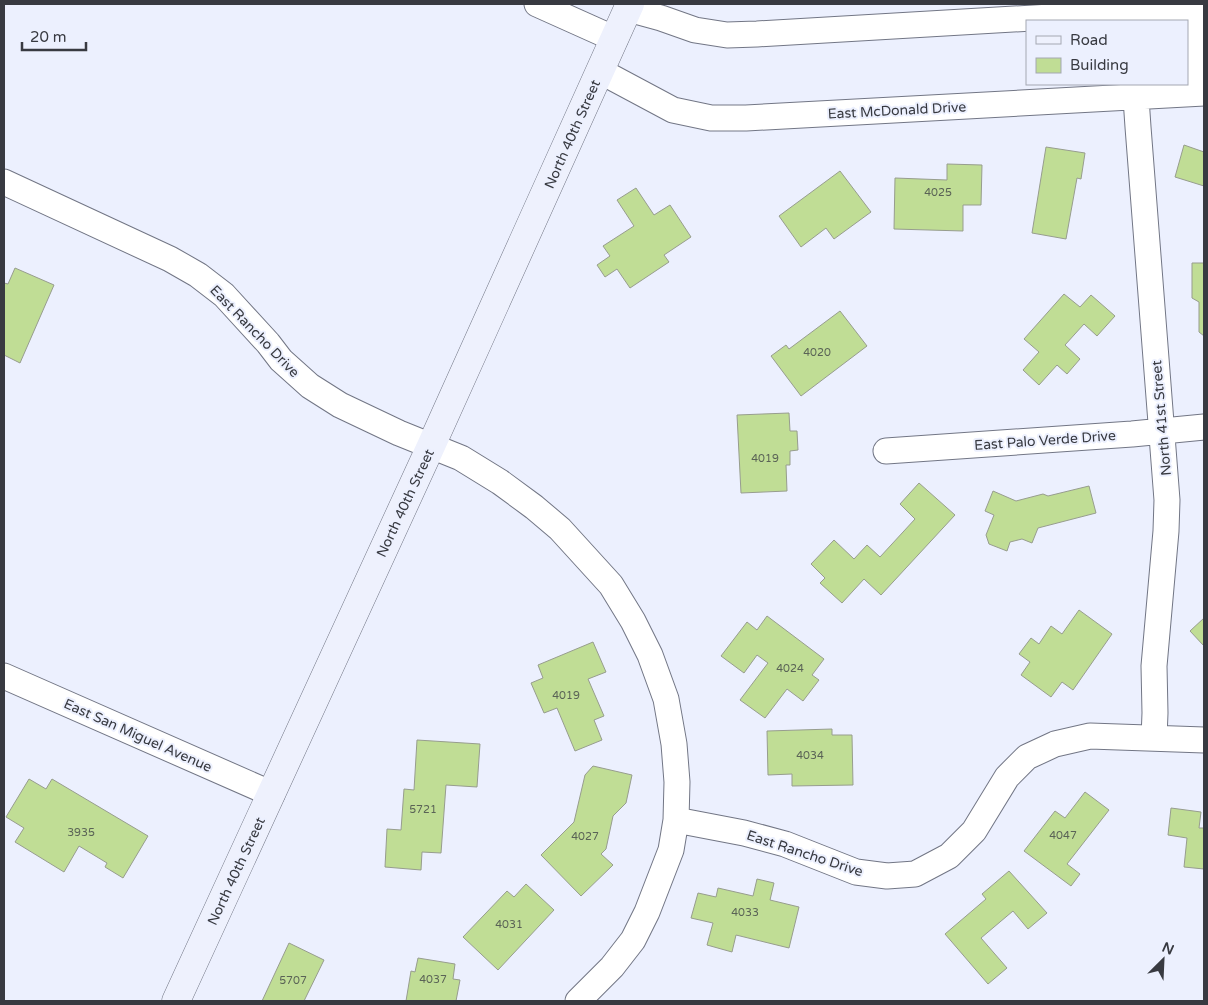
<svg xmlns="http://www.w3.org/2000/svg" width="1208" height="1005" font-family="'Varela Round',sans-serif">
  <style>
    .building { fill: #c0dd95; stroke: #979d8e }
    .lines { fill: none; stroke-linecap: round; stroke-linejoin: round }
    .street-casing { stroke: #727685; stroke-width: 27 }
    .secondary-casing { stroke: #727685; stroke-width: 29 }
    .street { stroke: #fff; stroke-width: 25 }
    .secondary { stroke: #eef1fd; stroke-width: 28 }
    .labels { text-anchor: middle; stroke-width: 4; stroke-linejoin: round; paint-order: stroke }
    .number-label { font-size: 11px; fill: #5a6356 }
    .street-label { font-size: 14px; fill: #383a41; stroke: #ecf0fe }
  </style>
  <rect width="100%" height="100%" fill="#ecf0fe"/>
  <path class="building" d="M1184,145L1204,152V186L1175,177Z
    M1046,147L1085,153L1081,179L1077,178L1066,239L1032,233Z
    M947,164L982,165L981,205H963V231L894,229L895,178L947,180Z
    M840,171L871,212L834,239L826,228L801,247L779,216Z
    M636,188L654,215L670,205L691,237L664,255L669,262L630,288L617,269L605,277L597,265L610,256L603,246L634,226L617,200Z
    M1192,263H1204V336L1199,332V302L1192,298Z
    M15,268L54,285L20,363L4,355V283L8,284Z
    M1064,294L1080,307L1091,295L1115,316L1097,336L1084,324L1065,345L1080,359L1067,374L1057,365L1039,385L1023,370L1039,352L1024,339Z
    M840,311L867,346L801,396L771,356L786,345L789,349Z
    M789,413L790,431H797L798,450L790,451V465H786L787,491L741,493L737,415Z
    M919,483L955,515L881,595L864,579L842,603L820,583L825,578L811,564L834,540L854,559L867,545L880,557L915,519L900,504Z
    M1089,486L1096,513L1038,528L1032,543L1022,539L1010,542L1007,551L989,544L986,535L994,515L985,511L993,491L1016,501L1043,494L1048,496Z
    M1079,610L1112,634L1073,690L1062,682L1051,697L1021,675L1030,662L1019,654L1031,638L1039,644L1051,626L1062,634Z
    M767,616L824,659L812,675L819,680L803,701L787,689L765,718L740,700L768,663L757,655L744,673L721,656L747,622L757,630Z
    M1204,618V646L1190,631Z
    M593,642L606,672L588,679L604,716L594,720L602,740L575,751L557,708L544,713L531,683L543,678L538,665Z
    M832,729V735H852L853,785L792,786V774L768,775L767,731Z
    M417,740L480,744L477,787L446,785L441,853L422,852L421,870L385,867L387,829L401,830L404,789L414,790Z
    M593,766L632,775L626,803L613,816L606,849L601,854L613,865L581,896L541,855L574,822L585,775Z
    M29,779L46,789L52,779L148,836L123,878L105,867L107,863L79,846L64,872L15,842L24,828L6,817Z
    M1085,792L1109,810L1067,864L1080,874L1071,886L1024,851L1055,811L1065,818Z
    M1171,808L1201,812L1199,828H1204V869L1184,867L1187,838L1168,835Z
    M1009,871L1047,913L1028,929L1013,911L981,938L1007,968L988,984L945,934L986,899L982,894Z
    M757,879L774,883L770,900L799,907L789,948L736,935L732,952L707,945L713,923L691,918L698,893L716,897L718,888L753,896Z
    M526,884L554,910L498,970L463,937L507,891L514,897Z
    M289,943L324,960L304,1001H262Z
    M418,958L455,964L453,979L460,980L456,1001H406L411,971L415,972Z"/>
  <g class="lines">
    <defs>
      <path id="street" d="M537,4L615,39
        M1195,4L1200,93
        M628,9L661,18L695,30L727,35L757,34L1204,8
        M600,71L673,110L711,118H746L1204,93
        M1136,98L1138,127L1167,500L1166,531L1154,666L1155,713L1154,738
        M4,182L170,259L198,275L224,295L268,343L281,360L310,386L340,405L399,433L461,458L500,482L534,507L560,529L611,585L633,621L650,655L666,699L674,744L677,782L676,820L671,850L647,912L633,940L612,967L578,1001
        M886,451L1132,434L1204,427
        M4,676L272,794
        M676,820L744,833L785,844L856,872L887,876L915,874L949,856L974,831L1007,777L1027,757L1055,744L1090,736L1204,740"/>
      <path id="secondary" d="M176,1001L431,446L630,4"/>
    </defs>
    <use href="#street" class="street-casing"/>
    <use href="#secondary" class="secondary-casing"/>
    <use href="#street" class="street"/>
    <use href="#secondary" class="secondary"/>
  </g>
  <g class="labels">
    <g class="number-label">
      <text x="938" y="196">4025</text>
      <text x="817" y="356">4020</text>
      <text x="765" y="462">4019</text>
      <text x="790" y="672">4024</text>
      <text x="566" y="699">4019</text>
      <text x="810" y="759">4034</text>
      <text x="423" y="813">5721</text>
      <text x="81" y="836">3935</text>
      <text x="1063" y="839">4047</text>
      <text x="585" y="840">4027</text>
      <text x="745" y="916">4033</text>
      <text x="509" y="928">4031</text>
      <text x="433" y="983">4037</text>
      <text x="293" y="984">5707</text>
    </g>
    <g class="street-label">
      <text transform="translate(897 110) rotate(-3)" y="5">East McDonald Drive</text>
      <text transform="translate(572 134) rotate(-66)" y="5">North 40th Street</text>
      <text transform="translate(255 331) rotate(46)" y="5">East Rancho Drive</text>
      <text transform="translate(1161 418) rotate(-95)" y="5">North 41st Street</text>
      <text transform="translate(1045 440) rotate(-4)" y="5">East Palo Verde Drive</text>
      <text transform="translate(405 503) rotate(-65)" y="5">North 40th Street</text>
      <text transform="translate(138 735) rotate(24)" y="5">East San Miguel Avenue</text>
      <text transform="translate(805 853) rotate(18)" y="5">East Rancho Drive</text>
      <text transform="translate(236 871) rotate(-65)" y="5">North 40th Street</text>
    </g>
  </g>
  <rect width="1208" height="1005" fill="none" stroke="#383a41" stroke-width="10"/>
  <rect x="1026" y="20" width="162" height="65" fill="#ecf0fe" stroke="#a4a7b2"/>
  <rect x="1036" y="36" width="25" height="8" fill="#eef1fd" stroke="#a4a7b2"/>
  <text x="1070" y="45" font-size="15" fill="#383a41">Road</text>
  <rect x="1036" y="58" width="25" height="15" fill="#c0dd95" stroke="#a4a7b2"/>
  <text x="1070" y="70" font-size="15" fill="#383a41">Building</text>
  <g transform="translate(1163 960) rotate(24)" stroke="#ecf0fe" stroke-width="4" paint-order="stroke">
  <path d="M0-4L9 19L0 12L-9 19Z" fill="#383a41"/>
  <text y="-8" font-size="14" font-weight="bold" text-anchor="middle" fill="#383a41">N</text>
  </g>
  <path d="M22 42v8h64v-8" fill="none" stroke="#383a41" stroke-width="2.5"/>
  <text x="30" y="42" font-size="15" fill="#383a41" stroke="#ecf0fe" stroke-width="4" paint-order="stroke">20 m</text>
</svg>
